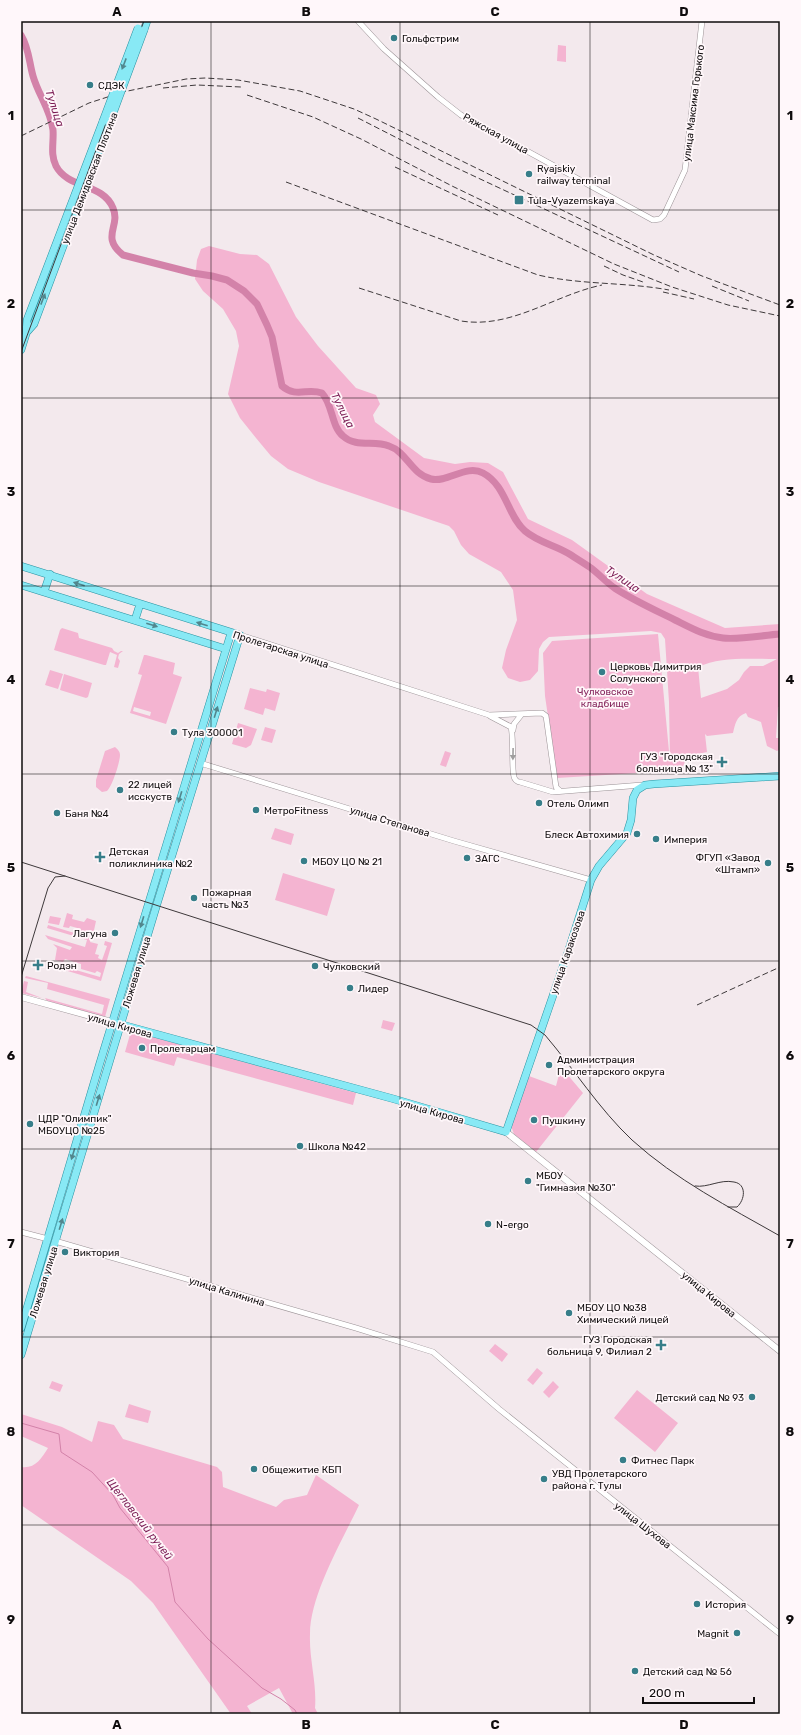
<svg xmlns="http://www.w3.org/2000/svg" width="801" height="1735" font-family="Rubik,sans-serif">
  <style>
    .green { fill: #f4b4d1; fill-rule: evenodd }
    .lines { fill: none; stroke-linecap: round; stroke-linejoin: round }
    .stream { stroke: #d382a9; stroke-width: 1 }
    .river { stroke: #d382a9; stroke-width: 7 }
    .tertiary-casing { stroke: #9b9296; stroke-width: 6 }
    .secondary-casing { stroke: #9b9296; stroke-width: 7 }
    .primary-casing { stroke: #2a92a0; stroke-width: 8 }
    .tertiary { stroke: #fff; stroke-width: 5 }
    .secondary { stroke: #fff; stroke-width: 6 }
    .primary { stroke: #88e9f5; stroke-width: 7 }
    .tram { stroke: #3e393b; stroke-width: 1 }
    .rail { stroke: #3e393b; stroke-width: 1; stroke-dasharray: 6 3; stroke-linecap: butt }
    .primary-bridge-casing { stroke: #2a92a0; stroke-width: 8; stroke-linecap: butt }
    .primary-bridge { stroke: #88e9f5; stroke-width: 7 }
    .oneway { fill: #52868d }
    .oneway2 { fill: #9f9e9e }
    .grid { fill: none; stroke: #0f0c0d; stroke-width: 1; stroke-opacity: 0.55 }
    .poi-dot { fill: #377e89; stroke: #fff7fa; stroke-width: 1.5 }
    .labels { text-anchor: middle; stroke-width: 3.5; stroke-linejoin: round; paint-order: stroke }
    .poi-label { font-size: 10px; fill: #0f0c0d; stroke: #fff7fa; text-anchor: start }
    .street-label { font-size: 10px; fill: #0f0c0d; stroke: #fff7fa }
    .park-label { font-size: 10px; fill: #84245b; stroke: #fff7fa }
    .water-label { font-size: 11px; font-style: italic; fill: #7b1c54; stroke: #fff7fa }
    .neatline { fill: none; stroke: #0f0c0d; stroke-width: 1.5 }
    .grid-label { font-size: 13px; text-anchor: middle; font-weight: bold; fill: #0f0c0d }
  </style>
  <rect width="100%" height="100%" fill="#f3e9ed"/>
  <path class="green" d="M558,45L566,46V62L557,61Z
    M209,246L240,254L257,255L269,264L296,317L318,346L356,388L376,395L380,404L373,415L375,422L424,458L455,464L470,462L488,463L503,472L528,519L572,540L647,594L725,628L780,624V707H778L776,738H780V749L777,751L767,746L761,722L748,717L746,713C736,716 735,725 733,733L707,736L705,734L707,752L688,756L682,768L670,771L557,778L545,696L543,653L552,641L658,634L670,762L669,702L665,639L661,633L651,631L549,637L543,642L539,649L538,671L530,680L520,682L508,678L502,668L506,650L517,620L513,590L501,572L469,554L461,545L454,531L449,526L319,482L288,469L271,456L256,438L240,418L228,394L239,346L236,331L223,309L203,291L195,279L197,260L201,249ZM777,659L763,666H750L744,672L739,680L727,689L701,698L698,667C721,656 751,659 777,659Z
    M62,628L78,633L79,638L112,648L114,651L118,653L121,651H123L119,654L118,658L120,661L118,668L114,667L117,655L110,652L106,665H104L54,650L60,630Z
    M144,655H146L175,663L173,674L182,677L166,724L130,713L142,675L138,674ZM134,707L151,712L150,716L133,711Z
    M50,670L63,674L58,689L45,685Z
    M64,674L92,683L88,697L86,698L60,690Z
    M250,688L266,692L267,689L280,693L275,711L265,708L263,715L244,709Z
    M238,723L257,729L251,745L246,748L232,744Z
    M265,727L276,730L272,743L261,740Z
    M115,747C117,749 120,751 120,755C120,762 112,787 107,791L102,792L96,787V780L105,751Z
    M445,751L451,753L446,767L440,765Z
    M275,828L294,834L291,845L271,839Z
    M283,873L335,889L327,916L275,900Z
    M67,913L73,915L72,919L84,922L87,918L96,921L93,935L80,932L81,929L70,926L69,928L63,927Z
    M50,916L61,918L59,925L48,923Z
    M48,925L91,938L90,942L98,944L95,954L99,955L98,958L102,960L107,946L104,945L105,941L112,943L101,981L61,969L62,966L100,977L101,973L97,971L95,973L81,969V964L65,959L63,962L55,960L57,948L53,944L70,950L72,947L48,939L45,935L85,947L87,940L47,928Z
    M26,976L110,999L105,1017L47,1001L45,998L102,1014L104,1005L47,989L48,983L25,978Z
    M24,981L28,982L26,992L42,998L21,993Z
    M383,1020L395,1023L392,1031L381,1028Z
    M131,1031L356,1093L353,1105L177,1057L174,1066L125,1052Z
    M561,1067L583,1093L536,1152L514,1134L511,1126L529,1076L556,1086Z
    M495,1344L508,1354L502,1362L489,1351Z
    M537,1368L543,1373L533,1385L527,1380Z
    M52,1381L63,1385L60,1392L49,1388Z
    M553,1381L559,1387L549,1398L543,1392Z
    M637,1390L678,1423L655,1452L614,1418Z
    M129,1404L151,1411L148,1423L125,1417Z
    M21,1414L62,1427L92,1442L98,1421L114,1425L123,1439L217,1467L222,1472L223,1487L276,1507L284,1500L307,1495L316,1475L359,1505C342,1541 310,1595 310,1634C309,1659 317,1683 315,1708L318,1714H293L279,1688L247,1706L252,1714H231L153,1603L131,1581L21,1505V1467C35,1469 41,1459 48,1448L21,1436Z"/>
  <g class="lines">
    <path class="stream" d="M21,1423L59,1434L61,1452L92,1472L113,1495L120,1508L168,1567L175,1602L208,1639L262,1688L281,1699L295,1710L297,1714"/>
    <path class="river" d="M21,35C29,48 29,62 33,76C38,94 51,111 53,130C54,142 50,154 56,166C68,189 103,183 113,208C121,227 100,236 123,255L193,273L212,276L227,280L244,291L257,304L267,325L272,337L282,386C296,398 307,388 322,393C333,405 331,426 343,436C356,448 374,440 389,446C407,452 411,474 431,479C448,483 466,464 483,473C506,485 508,517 525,531C539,543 556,545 571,555C577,559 584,563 591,568C600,575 607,583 616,589C635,601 655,610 675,620C691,628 705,636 723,638C738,640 764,635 780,634"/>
    <defs>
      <path id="tertiary" d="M358,21L384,49L438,97L461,115L653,220L660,219L664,215L685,170L702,21
        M240,635L489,715L542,713L546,716L556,787L560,791
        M490,716L511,727C514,737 511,775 515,779C516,781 519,782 520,782L553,792L642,785
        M513,730L514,724L522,714
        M200,763L454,841L591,880
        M21,1232L48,1239
        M55,1241L356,1328L433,1352L499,1409L780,1634"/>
      <path id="secondary" d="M21,997L112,1022
        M506,1132L780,1351"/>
      <path id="primary" d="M144,30L147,21
        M26,333L34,324L109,124
        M21,350L26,334L27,320L103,121
        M21,566L240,635L157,904L21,1355
        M21,585L226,649
        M44,592L50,574
        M135,620L140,604
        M112,1022L394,1099L506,1132L568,952L591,880L599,866L627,833L631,820L633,798L637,790L645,785L654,784L780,776
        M21,1328L99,1066L231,633"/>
    </defs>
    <use href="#tertiary" class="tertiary-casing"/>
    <use href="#secondary" class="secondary-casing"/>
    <use href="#primary" class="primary-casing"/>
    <use href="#tertiary" class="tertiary"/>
    <use href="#secondary" class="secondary"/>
    <use href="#primary" class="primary"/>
    <path class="tram" d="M21,352L144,21
      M21,862L531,1025L545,1035C574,1069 599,1109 632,1140C676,1180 729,1207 780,1236
      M21,977L48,888L55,877L65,876
      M695,1186C708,1188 720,1179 734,1182C747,1184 745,1200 737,1207H728"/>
    <path class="rail" d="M163,88L197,85L241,87
      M247,95L313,117L361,139L452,186L614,264L672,287L728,305L780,316
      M358,118L446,163L679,272
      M21,136L89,103L123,92L186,79L205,78L238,80L300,91L354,109L376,119L654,255L702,276L780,305
      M395,167L498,215
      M286,182L538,275C581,285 626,282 669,290
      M604,266L623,275L643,282
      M712,286L749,301
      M359,288L461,321C512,329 554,295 602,285
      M663,292L694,299
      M697,1005L780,967"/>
    <defs>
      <path id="primary-bridge" d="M103,121L138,28
        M109,124L144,30"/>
    </defs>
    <use href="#primary-bridge" class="primary-bridge-casing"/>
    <use href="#primary-bridge" class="primary-bridge"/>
  </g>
  <defs><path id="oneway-solid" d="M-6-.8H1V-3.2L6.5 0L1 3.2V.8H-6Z"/></defs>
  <g class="oneway">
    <use href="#oneway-solid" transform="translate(124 64) rotate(111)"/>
    <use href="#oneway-solid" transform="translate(43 299) rotate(-69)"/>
    <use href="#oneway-solid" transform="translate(79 584) rotate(-162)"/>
    <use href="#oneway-solid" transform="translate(202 624) rotate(-162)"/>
    <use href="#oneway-solid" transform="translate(152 625) rotate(18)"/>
    <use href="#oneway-solid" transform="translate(216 712) rotate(-73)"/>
    <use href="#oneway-solid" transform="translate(180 797) rotate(107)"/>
    <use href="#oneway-solid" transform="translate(142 922) rotate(107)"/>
    <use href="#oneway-solid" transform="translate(98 1100) rotate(-73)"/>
    <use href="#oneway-solid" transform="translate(73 1154) rotate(107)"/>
    <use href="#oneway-solid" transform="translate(61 1224) rotate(-73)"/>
  </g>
  <use class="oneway2" href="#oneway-solid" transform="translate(513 754) rotate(91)"/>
  <path class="grid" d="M211,21V1714M400,21V1714M590,21V1714M21,210H780M21,398H780M21,586H780M21,774H780M21,961H780M21,1149H780M21,1337H780M21,1525H780"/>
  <g class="poi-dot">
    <circle cx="394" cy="38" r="4"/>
    <circle cx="90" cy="85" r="4"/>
    <circle cx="529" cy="174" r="4"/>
    <rect x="514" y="195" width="10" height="10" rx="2"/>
    <circle cx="602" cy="672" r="4"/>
    <circle cx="174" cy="732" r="4"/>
    <path d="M720 756h4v4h4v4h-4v4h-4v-4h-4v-4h4z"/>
    <circle cx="120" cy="790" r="4"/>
    <circle cx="539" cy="803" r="4"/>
    <circle cx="256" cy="810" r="4"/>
    <circle cx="57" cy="813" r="4"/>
    <circle cx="637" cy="834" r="4"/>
    <circle cx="656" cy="839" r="4"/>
    <path d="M98 851h4v4h4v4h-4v4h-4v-4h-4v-4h4z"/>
    <circle cx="467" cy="858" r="4"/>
    <circle cx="304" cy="861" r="4"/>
    <circle cx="768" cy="863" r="4"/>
    <circle cx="194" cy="898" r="4"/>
    <circle cx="115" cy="933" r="4"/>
    <path d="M36 959h4v4h4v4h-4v4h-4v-4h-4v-4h4z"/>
    <circle cx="315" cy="966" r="4"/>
    <circle cx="350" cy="988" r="4"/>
    <circle cx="142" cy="1048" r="4"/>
    <circle cx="549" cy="1065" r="4"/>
    <circle cx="534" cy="1120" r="4"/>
    <circle cx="30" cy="1124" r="4"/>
    <circle cx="300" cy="1146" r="4"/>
    <circle cx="528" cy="1181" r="4"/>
    <circle cx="488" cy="1224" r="4"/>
    <circle cx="65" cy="1252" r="4"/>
    <circle cx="569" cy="1313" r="4"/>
    <path d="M659 1339h4v4h4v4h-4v4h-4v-4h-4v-4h4z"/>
    <circle cx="752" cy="1397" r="4"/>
    <circle cx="623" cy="1460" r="4"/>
    <circle cx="254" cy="1469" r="4"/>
    <circle cx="544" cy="1479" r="4"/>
    <circle cx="697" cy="1604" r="4"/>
    <circle cx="737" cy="1633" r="4"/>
    <circle cx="635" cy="1671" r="4"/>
  </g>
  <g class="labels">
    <g class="poi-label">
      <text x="402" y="42">Гольфстрим</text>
      <text x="98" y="89">СДЭК</text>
      <text x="537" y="172">Ryajskiy<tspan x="537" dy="12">railway terminal</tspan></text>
      <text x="528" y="204">Tula-Vyazemskaya</text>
      <text x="610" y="670">Церковь Димитрия<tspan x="610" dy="12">Солунского</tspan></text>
      <text x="182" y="736">Тула 300001</text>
      <text x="713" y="760" text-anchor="end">ГУЗ "Городская<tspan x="713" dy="12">больница № 13"</tspan></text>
      <text x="128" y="788">22 лицей<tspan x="128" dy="12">исскуств</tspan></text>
      <text x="547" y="807">Отель Олимп</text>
      <text x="264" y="814">МетроFitness</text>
      <text x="65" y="817">Баня №4</text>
      <text x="629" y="838" text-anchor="end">Блеск Автохимия</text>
      <text x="664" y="843">Империя</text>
      <text x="109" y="855">Детская<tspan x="109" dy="12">поликлиника №2</tspan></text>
      <text x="760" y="861" text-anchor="end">ФГУП «Завод<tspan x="760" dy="12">«Штамп»</tspan></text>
      <text x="475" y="862">ЗАГС</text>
      <text x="312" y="865">МБОУ ЦО № 21</text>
      <text x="202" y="896">Пожарная<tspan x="202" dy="12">часть №3</tspan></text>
      <text x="107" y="937" text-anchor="end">Лагуна</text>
      <text x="47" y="969">Родэн</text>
      <text x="323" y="970">Чулковский</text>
      <text x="358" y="992">Лидер</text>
      <text x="150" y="1052">Пролетарцам</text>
      <text x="557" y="1063">Администрация<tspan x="557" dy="12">Пролетарского округа</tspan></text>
      <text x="38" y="1122">ЦДР "Олимпик"<tspan x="38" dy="12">МБОУЦО №25</tspan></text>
      <text x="542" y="1124">Пушкину</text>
      <text x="308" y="1150">Школа №42</text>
      <text x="536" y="1179">МБОУ<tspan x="536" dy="12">"Гимназия №30"</tspan></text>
      <text x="496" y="1228">N-ergo</text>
      <text x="73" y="1256">Виктория</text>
      <text x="577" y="1311">МБОУ ЦО №38<tspan x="577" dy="12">Химический лицей</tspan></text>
      <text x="652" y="1343" text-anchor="end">ГУЗ Городская<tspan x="652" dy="12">больница 9, Филиал 2</tspan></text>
      <text x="744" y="1401" text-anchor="end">Детский сад № 93</text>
      <text x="631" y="1464">Фитнес Парк</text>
      <text x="262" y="1473">Общежитие КБП</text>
      <text x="552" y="1477">УВД Пролетарского<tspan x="552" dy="12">района г. Тулы</tspan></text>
      <text x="705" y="1608">История</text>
      <text x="729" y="1637" text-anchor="end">Magnit</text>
      <text x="643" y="1675">Детский сад № 56</text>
    </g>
    <g class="street-label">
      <text transform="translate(693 103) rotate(-83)" y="4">улица Максима Горького</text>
      <text transform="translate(496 133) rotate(29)" y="4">Ряжская улица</text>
      <text transform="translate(89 178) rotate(-69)" y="4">улица Демидовская Плотина</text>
      <text transform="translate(281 649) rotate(18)" y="4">Пролетарская улица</text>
      <text transform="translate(390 821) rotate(17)" y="4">улица Степанова</text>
      <text transform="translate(567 952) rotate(-71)" y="4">улица Каракозова</text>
      <text transform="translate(136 972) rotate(-73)" y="4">Ложевая улица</text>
      <text transform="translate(120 1025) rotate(16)" y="4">улица Кирова</text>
      <text transform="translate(432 1111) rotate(16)" y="4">улица Кирова</text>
      <text transform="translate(43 1282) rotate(-73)" y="4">Ложевая улица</text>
      <text transform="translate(227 1291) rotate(17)" y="4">улица Калинина</text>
      <text transform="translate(709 1294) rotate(39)" y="4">улица Кирова</text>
      <text transform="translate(643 1525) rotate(38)" y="4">улица Шухова</text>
    </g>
    <g class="park-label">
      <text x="605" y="695">Чулковское<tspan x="605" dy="12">кладбище</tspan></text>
    </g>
    <g class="water-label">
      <text transform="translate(55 108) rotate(72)" y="4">Тулица</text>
      <text transform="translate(343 410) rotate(63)" y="4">Тулица</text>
      <text transform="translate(623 579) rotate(34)" y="4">Тулица</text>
      <text transform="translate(140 1519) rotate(52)" y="4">Щегловский ручей</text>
    </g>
  </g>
  <rect width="801" height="1735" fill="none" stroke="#fff7fa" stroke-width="44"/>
  <path d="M643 1697v6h111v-6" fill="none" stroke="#0f0c0d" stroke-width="2"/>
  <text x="649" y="1697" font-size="12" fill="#0f0c0d" stroke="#fff7fa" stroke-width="3" paint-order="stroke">200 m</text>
  <rect x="22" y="22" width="757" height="1691" class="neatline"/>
  <g class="grid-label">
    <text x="117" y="16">A</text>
    <text x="306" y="16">B</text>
    <text x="495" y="16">C</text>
    <text x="684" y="16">D</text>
    <text x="11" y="120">1</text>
    <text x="790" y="120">1</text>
    <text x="11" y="308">2</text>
    <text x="790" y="308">2</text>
    <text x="11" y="496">3</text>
    <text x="790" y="496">3</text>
    <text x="11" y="684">4</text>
    <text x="790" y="684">4</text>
    <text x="11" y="872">5</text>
    <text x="790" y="872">5</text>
    <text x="11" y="1060">6</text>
    <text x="790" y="1060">6</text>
    <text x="11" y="1248">7</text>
    <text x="790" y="1248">7</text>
    <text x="11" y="1436">8</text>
    <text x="790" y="1436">8</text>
    <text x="11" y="1624">9</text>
    <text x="790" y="1624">9</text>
    <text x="117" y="1729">A</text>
    <text x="306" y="1729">B</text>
    <text x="495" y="1729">C</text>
    <text x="684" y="1729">D</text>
  </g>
</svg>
